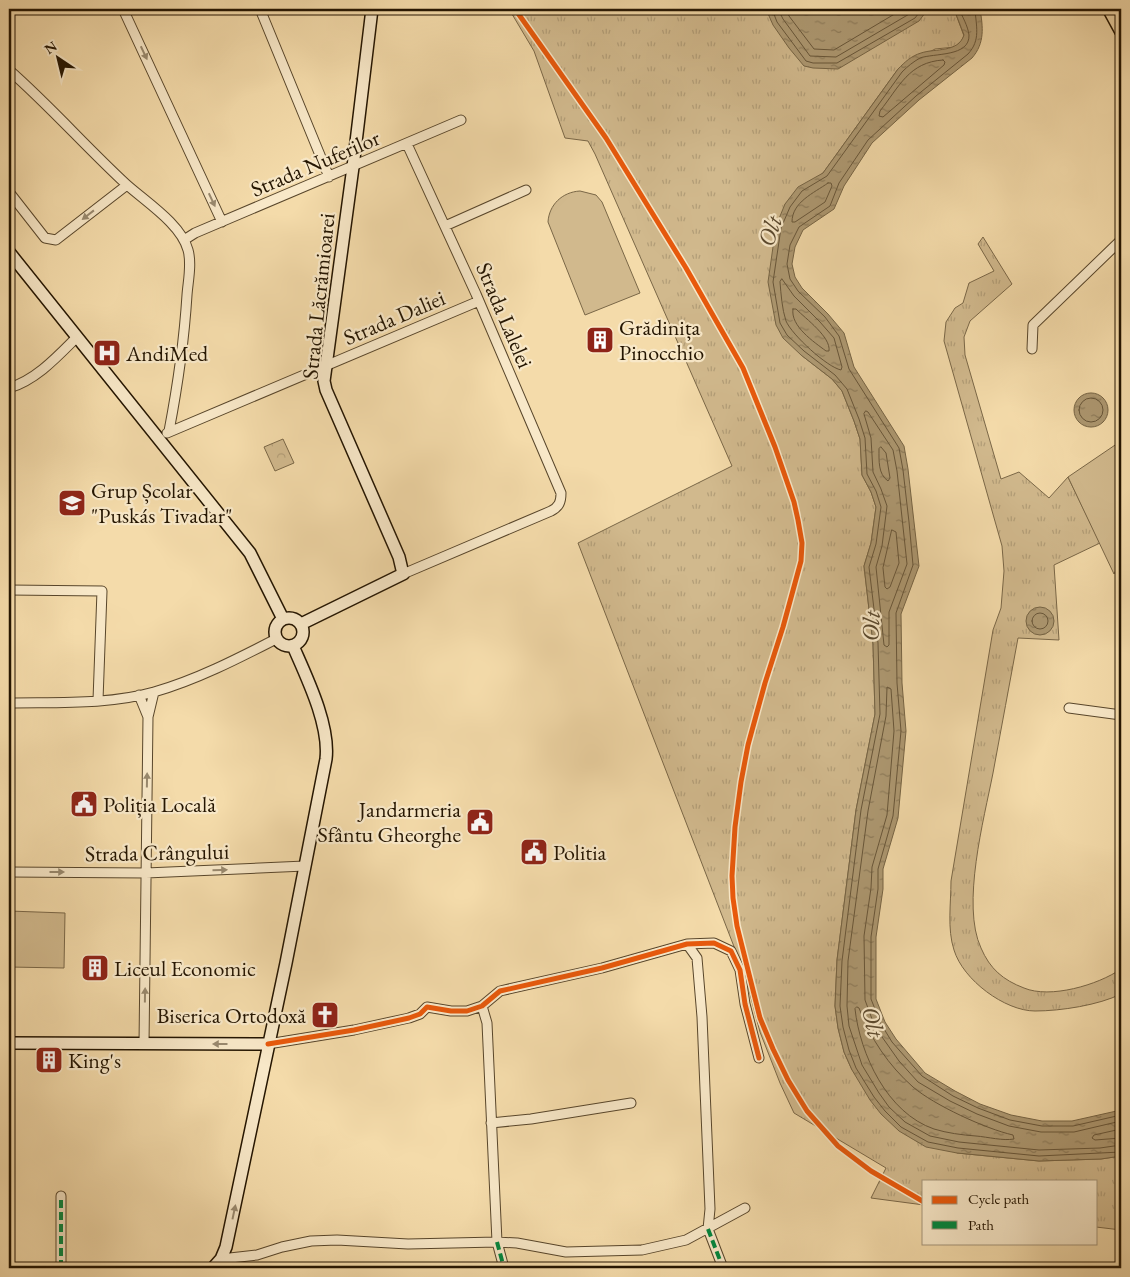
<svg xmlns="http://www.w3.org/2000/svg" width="1130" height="1277" font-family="'EB Garamond',serif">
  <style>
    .grass { fill: url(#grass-tufts); stroke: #7a6747 }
    .forest { fill: url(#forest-crowns); stroke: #7a6747 }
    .pitch { fill: #d1b98d; stroke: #7a6747 }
    .water { fill: url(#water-ripples); stroke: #766444 }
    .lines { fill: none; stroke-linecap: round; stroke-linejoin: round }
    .shore { stroke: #685639; stroke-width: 1 }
    .minor-casing { stroke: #58462b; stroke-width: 11 }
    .secondary-casing { stroke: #241501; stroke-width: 14 }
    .primary-casing { stroke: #241501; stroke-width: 15 }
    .minor { stroke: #f8e8c8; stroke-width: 9 }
    .secondary { stroke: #f8e8c8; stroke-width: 11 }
    .primary { stroke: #f4dbaa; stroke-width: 12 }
    .quiet { stroke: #00873e; stroke-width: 4; stroke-dasharray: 8 4; stroke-linecap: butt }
    .cycleway-casing { stroke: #f8e8c8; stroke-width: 8 }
    .cycleway { stroke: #e8590c; stroke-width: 5 }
    .oneway { fill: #99896e }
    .labels { text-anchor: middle; stroke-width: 4.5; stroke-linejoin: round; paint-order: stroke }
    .street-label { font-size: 22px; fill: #241501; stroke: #f8e8c8 }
    .poi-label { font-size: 22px; fill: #241501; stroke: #f8e8c8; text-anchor: start }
    .water-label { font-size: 24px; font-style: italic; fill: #5b492e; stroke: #f8e8c8 }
  </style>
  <defs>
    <pattern id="grass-tufts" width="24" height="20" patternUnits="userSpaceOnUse" patternTransform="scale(1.25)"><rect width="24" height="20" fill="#d1b98d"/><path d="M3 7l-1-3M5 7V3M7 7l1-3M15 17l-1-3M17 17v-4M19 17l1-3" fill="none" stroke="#b39e78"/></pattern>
    <pattern id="forest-crowns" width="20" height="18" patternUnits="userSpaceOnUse" patternTransform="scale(1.25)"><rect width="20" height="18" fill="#d1b98d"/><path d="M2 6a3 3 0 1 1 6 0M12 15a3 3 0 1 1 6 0" fill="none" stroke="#b39e78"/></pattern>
    <pattern id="water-ripples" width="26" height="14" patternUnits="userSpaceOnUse" patternTransform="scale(1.25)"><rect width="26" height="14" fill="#ad9871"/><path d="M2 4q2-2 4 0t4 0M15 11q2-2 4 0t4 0" fill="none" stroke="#8d7b5a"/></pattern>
  </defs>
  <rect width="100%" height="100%" fill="#f4dbaa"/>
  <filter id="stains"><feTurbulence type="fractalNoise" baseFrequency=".004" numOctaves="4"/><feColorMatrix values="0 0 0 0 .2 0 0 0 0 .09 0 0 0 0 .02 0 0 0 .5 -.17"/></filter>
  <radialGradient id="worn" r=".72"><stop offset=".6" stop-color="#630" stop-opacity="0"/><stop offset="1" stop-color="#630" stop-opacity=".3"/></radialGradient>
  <path class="grass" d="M509,9H954L964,36L962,40L955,47L935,49L898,69L823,173L785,204L801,355L832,379L842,391L854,421L860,439L862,475L871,492L876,507L871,543L864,566L873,644L875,714L856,810L837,960L835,1006L838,1028L844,1052L852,1070L957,1153L1039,1161L1101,1159L1121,1156V1230L1096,1227V1181H924V1205L871,1198L886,1168L794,1113L780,1083L760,1032L745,975L578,543L732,466L595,154L588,141L565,138L534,51Z
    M983,237L1012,284L970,321L964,337L965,355L1001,479L1019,472L1049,498L1068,477L1100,543L1054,565L1059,640L1018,638C1010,683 1001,728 993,773C984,819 961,905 981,948C990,969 1003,980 1024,988C1050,999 1098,985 1121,969V994C1099,1005 1061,1011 1035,1011C1005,1011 963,980 954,950C947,929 951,903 951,881L993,630L1001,608L1004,571L1002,546L944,341L946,322L955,308L963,303L969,283L994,271L978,244Z"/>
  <path class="forest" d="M283,439L294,463L275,471L264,447Z"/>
  <path class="pitch" d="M580,191L596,195L602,202L640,293L585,315L548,222C549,205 562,192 580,191Z
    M1121,441V560L1114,574L1068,477Z
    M9,911L65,913L64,968L9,967Z"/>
  <path class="water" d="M766,9H928L919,21L838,69L813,68L804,66L789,48L773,25Z
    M954,9H980C983,27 985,43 972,58L919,100L872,143L844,186L834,209L803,230L795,247L792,264L795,277L802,288L828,314L844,333L854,367L904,446L908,469L919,566L901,614L902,683L906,731L898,818L883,869V889L876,937V999L885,1022L896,1039L925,1073L955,1091L980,1104L1011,1115L1042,1121H1072L1121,1110V1156L1101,1159L1039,1161L957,1153L926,1147L899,1131L881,1114L870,1100L852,1070L844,1052L838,1028L835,1006L837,960L856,810L875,714L873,644L864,566L871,543L876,507L871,492L862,475L860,439L854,421L842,391L832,379L801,355L783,338L776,325L768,282L776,226L785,204L798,187L823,173L898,69C905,62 911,56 921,53C936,48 958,53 964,35Z
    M1074 410a17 17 0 1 1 34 0a17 17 0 1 1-34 0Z
    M1026 621a14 14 0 1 1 28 0a14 14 0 1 1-28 0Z"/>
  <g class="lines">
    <path class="shore" d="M772,9L777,22L806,61L813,63H837L915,18L922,9
      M778,9L783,19L810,56L836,57L911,13L914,9
      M786,9L789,16L814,49L834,50L903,9
      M959,9C962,16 968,26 969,35C970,57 934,53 920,58C913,62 908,66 902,72L827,176L802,191L790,207L781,228L773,282L780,323L787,335L804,351L835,375L847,389L859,419L865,438L867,474L876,491L881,507L876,544L869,567L878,643L880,714L861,810L842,961L840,1006L843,1027L849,1050L856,1068L874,1097L885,1111L901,1127L928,1142L958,1148L1039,1156L1121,1152
      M975,9C976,26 981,40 968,54L916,96L868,140L839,183L830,206L799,227L790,245L787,264L790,279L798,291L825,317L839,336L849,369L899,448L903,470L909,522L913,565L896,613L897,683L901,731L893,816L878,869V889L871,937V999L881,1024L892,1042L922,1076L953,1096L978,1108L1010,1120L1042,1126H1073L1121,1115
      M943,60L945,62L944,65L883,117L879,116L880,111C899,87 909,62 943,60Z
      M828,183H831L832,186L825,202L795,222H792C792,202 814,193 828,183Z
      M782,279L794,296L820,322L834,338L842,367L841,370C827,367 792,335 786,321C782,309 781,294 780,282Z
      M793,309H796C806,319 831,337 829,351H826C814,342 790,326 793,309Z
      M1079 410a12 12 0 1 1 24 0a12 12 0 1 1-24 0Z
      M866,411L868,412L893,450L897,471L907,564L889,612V645L887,647L884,645L876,567L882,546L887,506L881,489L873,472L871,438L864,414Z
      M881,447L886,453L890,478L888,481C878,474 879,461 879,449Z
      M892,530L896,532L899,563L890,587L887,589L885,587L883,568Z
      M1032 621a8 8 0 1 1 16 0a8 8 0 1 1-16 0Z
      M857,1007L859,1008C870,1038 889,1066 913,1087C934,1105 986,1129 1013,1135L1014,1139C1003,1141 988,1137 976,1136C962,1135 947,1133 934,1129C887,1113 860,1054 855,1009Z
      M1121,1121L1074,1132H1041L1009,1126L977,1114L950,1101L918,1082L899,1061L875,1027L865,1000L864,936L871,888L872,867L887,815L894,731L891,689L887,687L886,716L868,811L848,961L847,1006L849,1026L862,1065L879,1093L889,1107L905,1122L930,1136L959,1142L1039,1150L1100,1148L1121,1145
      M1121,1129L1094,1135L1092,1138L1095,1140L1121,1138"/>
    <defs>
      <path id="minor" d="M123,9L222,222
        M260,9L329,177
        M9,70C50,106 86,147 126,184C146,202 181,224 188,250C192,264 188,281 187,295C184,343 178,384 169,431
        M9,192L45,238L56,240L127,185
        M445,226L526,190
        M184,240L195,233L461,120
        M1032,349L1033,325L1121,240
        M9,388C36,380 57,357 77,337
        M167,433L479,301
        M403,574L551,511C559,507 561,502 561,493L476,294L407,144
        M9,590L102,591L98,700
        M139,695L148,717
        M9,703C56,702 108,705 154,692C196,680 237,659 276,639
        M1069,708L1121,715
        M9,872L146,873L305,866
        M687,944L697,958L702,1017L710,1209L708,1229L723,1268
        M482,1006L487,1023L497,1242L504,1268
        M144,1044L148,717L154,692
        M268,1044L354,1030L409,1018L420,1014L427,1007L451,1011H467L482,1006L500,991L602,968L687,944L714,943L731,951L740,970L745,1004L759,1058
        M491,1123L531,1119L631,1103
        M61,1268V1196
        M224,1268L221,1259L257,1255L282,1247L311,1241L337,1240L408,1244L497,1242L517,1243L566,1252L642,1250L686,1240L745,1208"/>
      <path id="secondary" d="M9,252L250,553L283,619
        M275 632a14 14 0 1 1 28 0a14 14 0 1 1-28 0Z
        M301,624L403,574L399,557L326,390L324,381L353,167L372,9
        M9,1043L268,1044
        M213,1268L221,1259L226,1247L286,963L326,759C330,725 307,678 293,646"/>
      <path id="primary" d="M1109,9L1121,31"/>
    </defs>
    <use href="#minor" class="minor-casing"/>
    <use href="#secondary" class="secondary-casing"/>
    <use href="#primary" class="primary-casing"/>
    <use href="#minor" class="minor"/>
    <use href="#secondary" class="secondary"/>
    <use href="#primary" class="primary"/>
    <path class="quiet" d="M708,1229L723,1268
      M497,1242L504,1268
      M61,1268V1196"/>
    <defs>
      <path id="cycleway" d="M515,9L606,138L686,268L743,368L775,447L794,502L798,520L802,543L801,561L783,627L765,683L748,745L741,782L735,827L732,876L733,898L737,926L760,1018L773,1049L788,1080L807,1111L838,1146L871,1171L924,1202
        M268,1044L354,1030L409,1018L420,1014L427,1007L451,1011H467L482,1006L500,991L602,968L687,944L714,943L731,951L740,970L745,1004L759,1058"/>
    </defs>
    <use href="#cycleway" class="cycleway-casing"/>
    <use href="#cycleway" class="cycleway"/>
  </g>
  <defs><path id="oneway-solid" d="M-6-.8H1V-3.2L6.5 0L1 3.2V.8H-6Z" transform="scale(1.25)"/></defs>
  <g class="oneway">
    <use href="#oneway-solid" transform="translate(144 53) rotate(65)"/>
    <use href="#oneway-solid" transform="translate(212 200) rotate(65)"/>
    <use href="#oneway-solid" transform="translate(88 215) rotate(142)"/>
    <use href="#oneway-solid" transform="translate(147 780) rotate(-89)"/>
    <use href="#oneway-solid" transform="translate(220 870) rotate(-2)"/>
    <use href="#oneway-solid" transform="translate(57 872)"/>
    <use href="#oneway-solid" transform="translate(145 995) rotate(-89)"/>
    <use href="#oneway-solid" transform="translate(220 1044) rotate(-180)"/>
    <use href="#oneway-solid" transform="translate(234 1212) rotate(-78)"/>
  </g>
  <defs>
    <symbol id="building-square" viewBox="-11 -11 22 22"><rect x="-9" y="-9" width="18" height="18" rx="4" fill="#8f2418" stroke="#f8e8c8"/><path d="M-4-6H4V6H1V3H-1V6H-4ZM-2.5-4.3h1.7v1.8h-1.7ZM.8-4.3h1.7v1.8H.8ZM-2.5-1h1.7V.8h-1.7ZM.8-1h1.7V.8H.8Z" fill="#fff"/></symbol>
    <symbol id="hospital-square" viewBox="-11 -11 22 22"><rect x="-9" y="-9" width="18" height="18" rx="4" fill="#8f2418" stroke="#f8e8c8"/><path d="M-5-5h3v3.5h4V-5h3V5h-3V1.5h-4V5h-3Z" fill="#fff"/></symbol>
    <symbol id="school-square" viewBox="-11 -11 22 22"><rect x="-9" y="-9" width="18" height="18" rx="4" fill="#8f2418" stroke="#f8e8c8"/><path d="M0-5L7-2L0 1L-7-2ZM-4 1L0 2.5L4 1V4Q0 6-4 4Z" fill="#fff"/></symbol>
    <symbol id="civic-square" viewBox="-11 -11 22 22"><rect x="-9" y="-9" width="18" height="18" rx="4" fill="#8f2418" stroke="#f8e8c8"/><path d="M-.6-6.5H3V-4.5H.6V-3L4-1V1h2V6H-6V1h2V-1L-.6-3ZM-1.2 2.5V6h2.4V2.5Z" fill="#fff"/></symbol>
    <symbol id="church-square" viewBox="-11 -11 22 22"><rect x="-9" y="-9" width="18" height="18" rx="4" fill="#8f2418" stroke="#f8e8c8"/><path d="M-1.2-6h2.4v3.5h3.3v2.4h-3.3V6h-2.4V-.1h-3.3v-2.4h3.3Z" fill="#fff"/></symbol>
  </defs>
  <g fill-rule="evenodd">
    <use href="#building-square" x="584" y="324" width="32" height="32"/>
    <use href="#hospital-square" x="91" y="337" width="32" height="32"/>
    <use href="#school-square" x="56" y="487" width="32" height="32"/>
    <use href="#civic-square" x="68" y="788" width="32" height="32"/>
    <use href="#civic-square" x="464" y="806" width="32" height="32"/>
    <use href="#civic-square" x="518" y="836" width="32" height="32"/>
    <use href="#building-square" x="79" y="952" width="32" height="32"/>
    <use href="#church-square" x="309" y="999" width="32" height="32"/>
    <use href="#building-square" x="33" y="1044" width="32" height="32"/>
  </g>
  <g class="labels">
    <g class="street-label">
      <text transform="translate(315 163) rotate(-23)" y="8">Strada Nuferilor</text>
      <text transform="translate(318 296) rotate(-84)" y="8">Strada Lăcrămioarei</text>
      <text transform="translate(505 315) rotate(67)" y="8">Strada Lalelei</text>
      <text transform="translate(394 317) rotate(-23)" y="8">Strada Daliei</text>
      <text transform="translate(157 852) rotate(-1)" y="8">Strada Crângului</text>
    </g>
    <g class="poi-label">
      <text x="619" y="335">Grădinița<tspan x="619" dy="25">Pinocchio</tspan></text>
      <text x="126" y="361">AndiMed</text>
      <text x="91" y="498">Grup Școlar<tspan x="91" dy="25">"Puskás Tivadar"</tspan></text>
      <text x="103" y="812">Poliția Locală</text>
      <text x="461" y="817" text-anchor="end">Jandarmeria<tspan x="461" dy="25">Sfântu Gheorghe</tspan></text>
      <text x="553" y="860">Politia</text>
      <text x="114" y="976">Liceul Economic</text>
      <text x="306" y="1023" text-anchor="end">Biserica Ortodoxă</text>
      <text x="68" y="1068">King's</text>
    </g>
    <g class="water-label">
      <text transform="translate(770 231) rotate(-71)" y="8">Olt</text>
      <text transform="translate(871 626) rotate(-86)" y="8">Olt</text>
      <text transform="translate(873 1022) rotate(78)" y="8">Olt</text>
    </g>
  </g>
  <rect width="1130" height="1277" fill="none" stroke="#f4dbaa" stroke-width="30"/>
  <rect x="10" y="10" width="1110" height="1257" fill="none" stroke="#241501" stroke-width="2.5"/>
  <rect x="15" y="15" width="1100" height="1247" fill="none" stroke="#241501"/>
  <rect x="922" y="1180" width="175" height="65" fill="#f8e8c8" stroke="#a39478"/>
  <rect x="932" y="1196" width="25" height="8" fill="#e8590c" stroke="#a39478"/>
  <text x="968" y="1204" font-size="15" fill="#241501">Cycle path</text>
  <rect x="932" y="1221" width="25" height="8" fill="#00873e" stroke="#a39478"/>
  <text x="968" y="1230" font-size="15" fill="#241501">Path</text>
  <g transform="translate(58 58) rotate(325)" stroke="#f8e8c8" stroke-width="4" paint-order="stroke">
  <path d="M0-4L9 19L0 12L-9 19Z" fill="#241501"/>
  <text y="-8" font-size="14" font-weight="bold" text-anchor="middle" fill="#241501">N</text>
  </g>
  <rect width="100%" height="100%" filter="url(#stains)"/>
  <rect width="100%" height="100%" fill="url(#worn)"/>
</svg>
